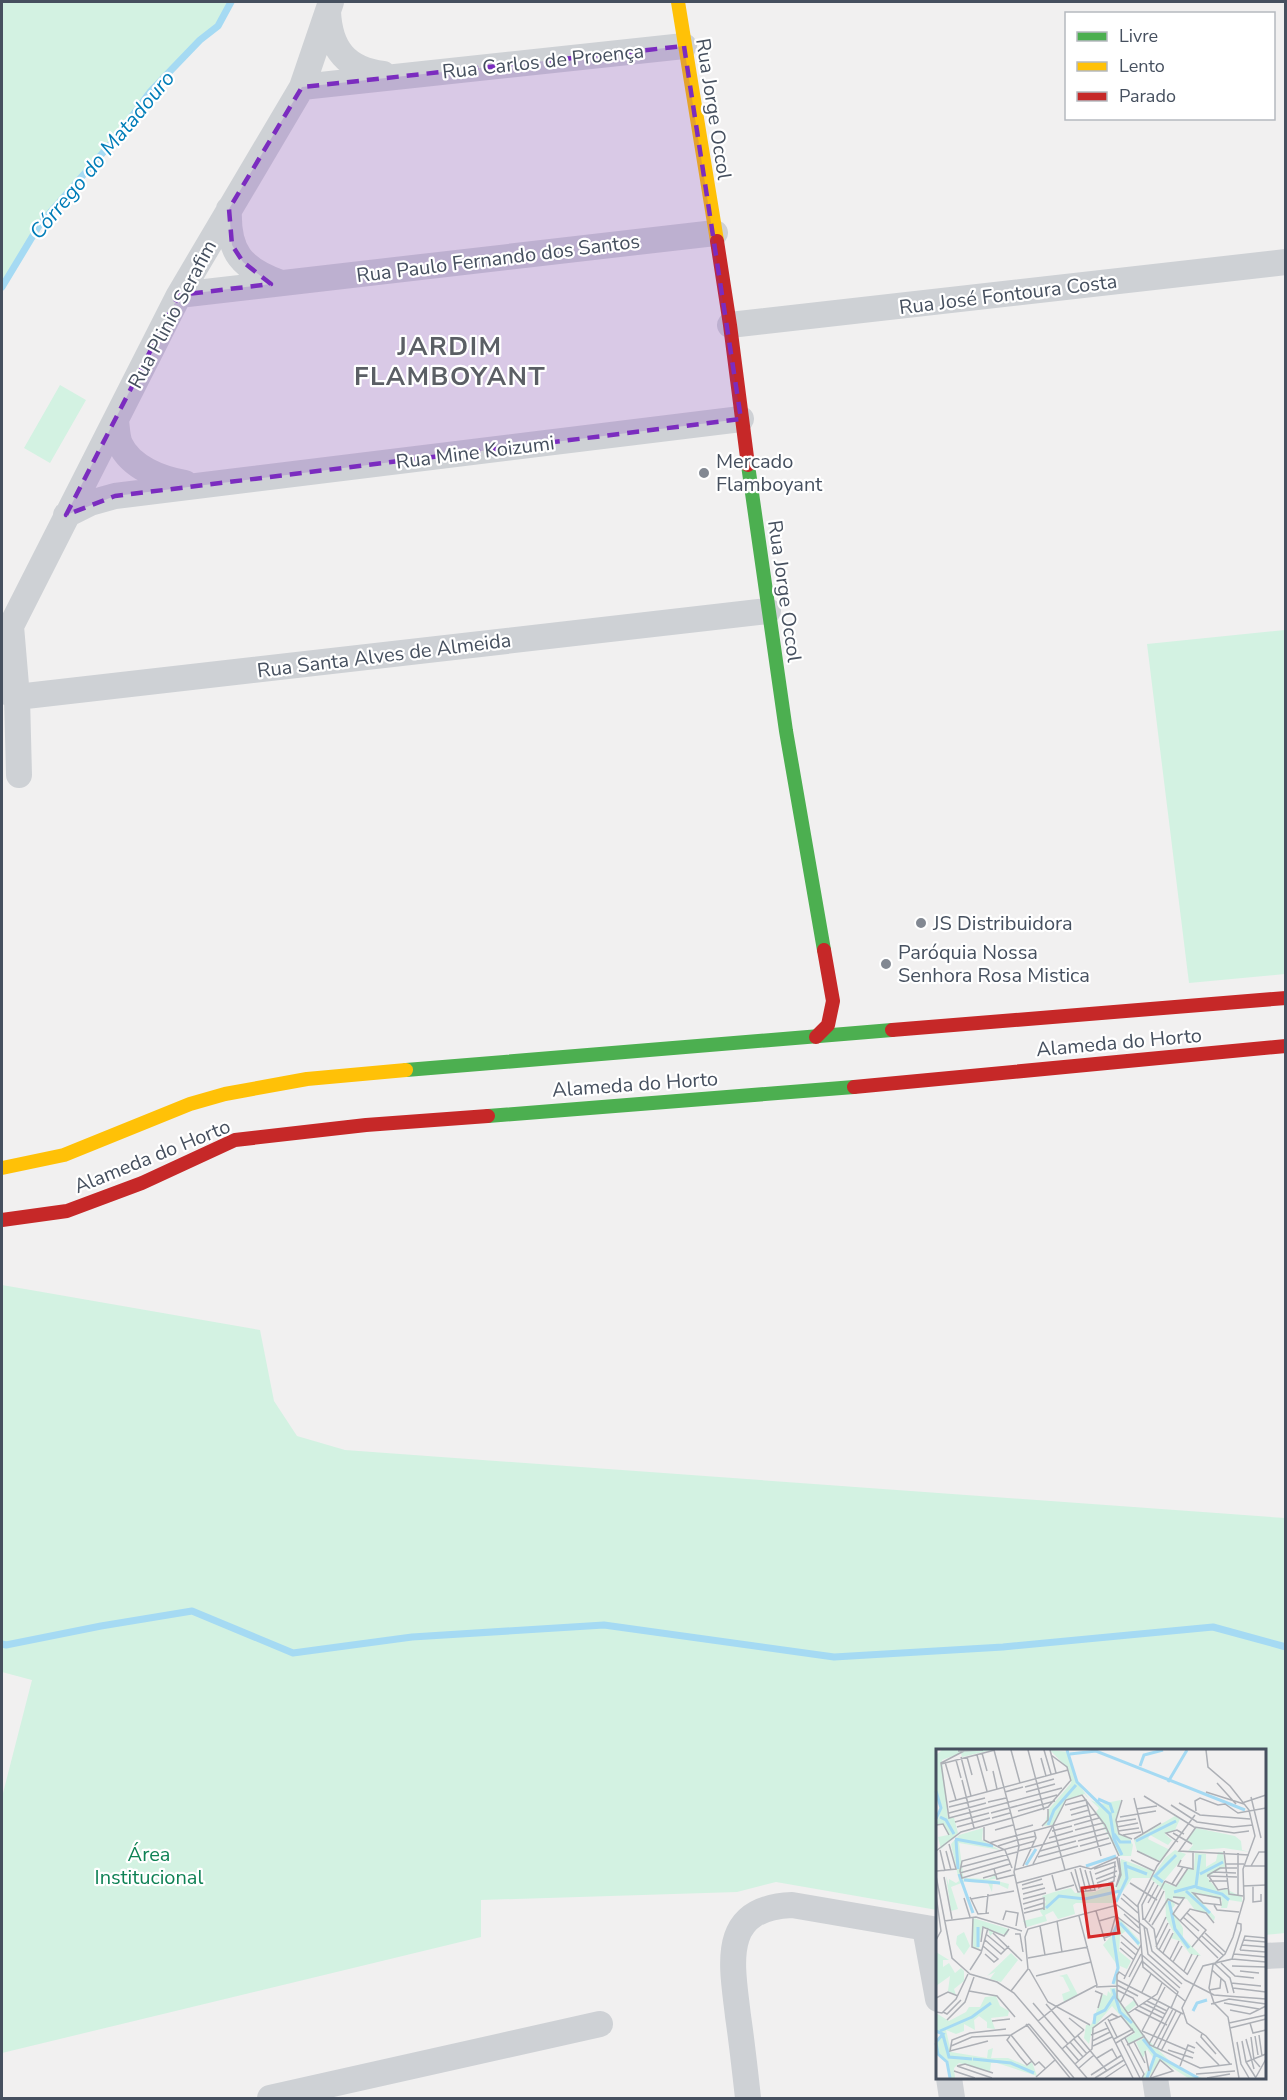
<svg xmlns="http://www.w3.org/2000/svg" width="1287" height="2100" font-family="'Nunito Sans',sans-serif">
  <style>
    .green { fill: #d3f2e2 }
    .lines { fill: none; stroke-linecap: round; stroke-linejoin: round }
    .stream { stroke: #a5daf3; stroke-width: 7 }
    .street { stroke: #ced1d5; stroke-width: 26 }
    .fast { stroke: #4caf50; stroke-width: 14 }
    .slow { stroke: #ffc107; stroke-width: 14 }
    .jam { stroke: #c62828; stroke-width: 14 }
    .marked { fill: #7b2cbf; fill-opacity: 0.2; stroke: #7b2cbf; stroke-width: 4.5; stroke-dasharray: 12 8; stroke-linejoin: round }
    .poi-dot { fill: #828892; stroke: #fff; stroke-width: 2 }
    .labels { text-anchor: middle; stroke-width: 4.5; stroke-linejoin: round; paint-order: stroke }
    .street-label { font-size: 20px; fill: #46505f; stroke: #fff }
    .poi-label { font-size: 20px; fill: #46505f; stroke: #fff; text-anchor: start }
    .park-label { font-size: 20px; fill: #0f8255; stroke: #fff }
    .water-label { font-size: 21px; font-style: italic; fill: #007db8; stroke: #fff }
    .district-label { font-size: 26px; font-weight: bold; letter-spacing: 1.5px; fill: #5b5f65; stroke: #fff }
    .inset-river { fill: none; stroke: #a5daf3; stroke-width: 3 }
    .inset-road { fill: none; stroke: #adb0b6; stroke-width: 1.5 }
    .view { fill: #d62828; fill-opacity: 0.15; stroke: #d62828; stroke-width: 3 }
    .inset-edge { fill: none; stroke: #46505f; stroke-width: 3 }
  </style>
  <rect width="100%" height="100%" fill="#f1f0f0"/>
  <path class="green" d="M2,2H231L218,26L200,40L151,92L115,139L40,224L2,287Z
    M60,385L86,400L50,463L24,448Z
    M1285,630V974L1189,983L1147,644Z
    M2,1285L260,1330L274,1401L297,1436L345,1450L1285,1518V1933L1265,1935L1264,1750H938L937,1910L776,1882L737,1892L481,1900V1937L2,2053V1797L32,1680L2,1672Z"/>
  <g class="lines">
    <path class="stream" d="M2,287L40,224L115,139L150,92L200,40L218,26L231,2
      M2,1644L6,1645L101,1626L192,1611L293,1653L412,1637L604,1625L834,1657L1003,1647L1213,1627L1286,1647"/>
    <path class="street" d="M328,12C330,49 346,69 383,74
      M302,87L684,46
      M229,209C227,252 242,269 281,283
      M179,295L715,233
      M730,325L1286,262
      M116,420C117,428 117,437 120,444C131,468 162,479 185,483
      M66,515L90,503L115,496L741,419
      M11,626L17,697L19,775
      M2,639L11,626L179,295L302,87L331,2
      M2,689L17,697L768,611
      M925,1928L938,1999
      M1264,1956L1286,1955
      M949,2078L952,2098
      M1155,2078L1158,2098
      M270,2098L600,2024
      M748,2098C745,2071 742,2043 738,2016C732,1964 719,1908 792,1905L938,1930"/>
    <path class="fast" d="M748,465L786,731L824,950
      M406,1070L892,1030
      M488,1116L854,1087"/>
    <path class="slow" d="M678,2L717,241
      M2,1168L64,1155L190,1104L225,1094L307,1079L406,1070"/>
    <path class="jam" d="M717,241L730,325L748,465
      M892,1030L1286,998
      M816,1037L828,1025L833,1001L824,950
      M854,1087L1286,1046
      M2,1220L67,1211L142,1183L235,1140L366,1125L488,1116"/>
  </g>
  <path class="marked" d="M684,46L741,419L115,496L66,515L179,295L271,284L243,262L232,245L229,209L302,87Z"/>
  <g class="poi-dot">
    <circle cx="704" cy="473" r="6"/>
    <circle cx="921" cy="923" r="6"/>
    <circle cx="886" cy="964" r="6"/>
  </g>
  <g class="labels">
    <g class="street-label">
      <text transform="translate(543 61) rotate(-6)" y="7">Rua Carlos de Proença</text>
      <text transform="translate(714 109) rotate(81)" y="7">Rua Jorge Occol</text>
      <text transform="translate(498 258) rotate(-7)" y="7">Rua Paulo Fernando dos Santos</text>
      <text transform="translate(1008 294) rotate(-7)" y="7">Rua José Fontoura Costa</text>
      <text transform="translate(172 314) rotate(-62)" y="7">Rua Plinio Serafim</text>
      <text transform="translate(475 452) rotate(-7)" y="7">Rua Mine Koizumi</text>
      <text transform="translate(785 591) rotate(82)" y="7">Rua Jorge Occol</text>
      <text transform="translate(384 655) rotate(-7)" y="7">Rua Santa Alves de Almeida</text>
      <text transform="translate(1119 1042) rotate(-5)" y="7">Alameda do Horto</text>
      <text transform="translate(635 1084) rotate(-4)" y="7">Alameda do Horto</text>
      <text transform="translate(152 1156) rotate(-22)" y="7">Alameda do Horto</text>
    </g>
    <g class="poi-label">
      <text x="716" y="468">Mercado<tspan x="716" dy="23">Flamboyant</tspan></text>
      <text x="933" y="930">JS Distribuidora</text>
      <text x="898" y="959">Paróquia Nossa<tspan x="898" dy="23">Senhora Rosa Mistica</tspan></text>
    </g>
    <g class="park-label">
      <text x="149" y="1861">Área<tspan x="149" dy="23">Institucional</tspan></text>
    </g>
    <g class="water-label">
      <text transform="translate(102 155) rotate(-50)" y="7">Córrego do Matadouro</text>
    </g>
    <g class="district-label">
      <text x="450" y="355">JARDIM<tspan x="450" dy="30">FLAMBOYANT</tspan></text>
    </g>
  </g>
  <g transform="translate(936 1749)">
    <rect width="330" height="330" fill="#f1f0f0"/>
    <path d="M6,1H56L26,8L25,4L6,11L12,69H18L22,84L5,100L2,88L12,86L7,75L0,76L6,59L1,41L0,6ZM114,1L133,3L141,33L154,51L164,55L185,51L181,67L182,85L194,90L197,96L195,107H183L160,63L163,59L150,47L149,45L130,51L117,76L108,77L113,60L135,34L133,21ZM239,67L244,70L239,81L229,85L236,91L232,96L214,86L212,90L234,101L224,112L201,102L198,91ZM47,79L46,91L64,101L23,94L28,133L15,138L22,160L15,162L10,127L13,136V130L20,134L23,132L15,95L23,86ZM260,79L299,87L305,92L306,101L314,103L288,99L252,102L257,96L251,91ZM239,101L250,105L227,133L240,138L252,120H258L259,104L270,105V118L280,112L282,103H287L289,118L271,128L282,142L290,140L306,148V153L293,151L291,159H285L286,151L258,143L279,168L278,172L272,165L258,160L251,150L236,149L239,156L236,160L247,179V188L265,207L254,205L244,192L235,189L238,184L230,169L229,142L215,130L229,109ZM185,110L217,122L214,129H196L185,145L180,144ZM59,126L60,130H53L73,135L72,140L57,133L56,143L52,134L32,133L28,129L52,130ZM179,135L180,154H140L137,156L139,165L122,170L117,162L109,166L111,172L91,178L87,172L107,167L104,162L110,153L106,147L118,143L135,139L139,144L158,143ZM37,169L73,180L71,186L58,183L54,187L52,180L46,178L43,200L37,199ZM183,169L204,192L203,198L190,182L184,186L183,202L195,212L191,220L184,217L180,237L177,230L182,217L167,196L175,187L179,193L177,185ZM28,183L34,197L28,206L20,195L21,187ZM0,203L13,211H7V218L13,214L19,224L25,219L28,222V232L18,240L20,246L12,242L14,227L0,237ZM75,204L82,211L65,233L54,230L59,223L51,227ZM131,225L142,246L128,253L126,245L134,242L127,228L123,227ZM174,239H180L187,260L198,251L201,255L191,264L208,286L193,295L190,289L199,284L176,257L156,281L153,295L148,289L150,276H155L167,245L171,247L172,242L175,245ZM60,247L64,257L73,262L72,267L55,269L59,280L51,279V273L43,267L38,271L39,281L28,275V282L20,285L10,281L15,303L51,309L52,301L57,299L55,309H72L91,317L96,313L101,327L61,314H55L54,323L23,314L18,319L19,329H15L12,312L2,304L0,293L8,284L0,281V264L13,272L30,263L33,258H44L49,248ZM209,288L240,318L266,329H252L224,311L213,329H206L218,310L211,300L207,309L200,293Z" fill="#d3f2e2"/>
    <path class="inset-river" d="M131,1L141,33L174,65L178,90L186,106M134,5L160,2L309,61M204,17L208,6L227,1M232,33L251,1M0,42L5,59L0,70M162,50L174,55L177,64M4,68L10,71L18,85M112,76L118,61L140,36M178,85L184,93H195M19,90L57,97M20,91L22,120M200,92L240,72M90,116L100,100M150,117L180,107M190,117L211,125M23,125L37,164M264,125L287,113M28,131L64,134M227,133L219,127L240,106M260,138L286,145L293,151M250,142L274,164M238,143L260,137L264,106M233,152L239,180L253,199M180,153L191,129L189,113M110,159L123,147L149,150L184,142M184,174L203,195M42,178V198M177,235L182,219L177,185L183,172M177,240L184,263L196,274M257,262L261,254L271,251M158,275L159,266L169,261L178,247M0,282L7,285L0,293M4,282L36,268L55,254M7,286L13,308L36,310M207,290L219,305L262,329M0,294L2,305L11,313L14,329M37,310L75,314L98,324M211,329L219,306"/>
    <path class="inset-road" d="M58,1L76,69L112,58L135,31M75,1L84,34M92,1L108,61M108,1L115,25M114,1L120,24M270,1L272,18L294,37L313,61L319,87L307,120L308,150L297,188L289,205L277,216L273,239L278,254L292,268L303,329M22,2L47,1M28,2L5,14L13,69L126,39M46,4L51,22M41,6L51,42M115,6L131,18L135,32M25,8L35,47M31,8L36,26M105,9L110,27M20,11L25,29M9,13L20,51M5,15L59,1M57,22L61,40M26,31L38,79M281,34L300,55M89,38L118,30M69,43L87,38M90,43L119,35M270,43L308,55M208,47L258,78L298,84L313,82M315,48L325,89M198,49L207,85M186,51L180,71L183,85L196,90M13,53L132,21M52,53L70,49M243,54L264,66L314,70M306,54L330,46M129,56L150,51L165,107M235,56L261,73L297,78L317,76M13,58L49,49M200,60L221,57M134,61L152,56M82,62L119,52M260,62L259,52L264,49L282,56L289,55L302,64L330,59M13,64L50,54M55,64L121,46M135,66L153,61M184,68L220,62M56,69L74,64M19,73L53,64M180,73L200,70M0,76L7,75L13,86M138,76L163,69M106,77L112,71V60M117,77L129,121M21,78L54,69M48,78V91L69,101L76,119M181,78L202,74M260,78L243,102L313,106M59,81L77,76M79,81L97,76M139,81L167,74M116,82L136,77M182,82L203,79M237,84L256,95M187,86L205,83M113,89L137,82M198,90L225,74M82,91L100,87M142,92L172,84M242,93L230,84L241,81L248,85M53,94L160,65M62,97L81,91M144,97L173,89M4,101L9,122M0,102L25,83L76,69L83,97L78,123L90,179M10,102L15,121M82,102L170,79M104,102L140,92M201,102L224,113M288,102L293,145L307,147M102,108L142,97M181,109L184,124L180,138L185,126L183,109M195,111L218,122M245,111L242,117L257,120V102M74,115L26,129L24,122L26,112L99,92M97,115L130,51L146,46L169,76L183,107M289,115H308M87,117L100,89L98,81M309,117H330M315,117L323,103H330M25,118L81,103M144,119L150,142M58,120L61,130L78,126M139,120L145,143M158,120L179,113L178,132L162,139M78,121L175,94M149,121L155,142M1,122L20,120L13,95M135,123L142,143L159,141L154,122M277,123L300,124M24,124L73,110M159,125L180,117M116,126L120,141L138,136M0,127L16,209L34,225L61,233L78,244L151,329M271,127L301,128M8,128L16,170M47,129L75,121M160,130L181,122M229,132L240,137L252,119M273,132H292M81,134L144,117L155,120L182,108M161,134L180,127M194,134L221,151M236,135L247,118M86,136L106,130M317,136V153L325,152V145M307,137L330,136M293,139L282,141L272,126L284,119H301M86,140L107,135M257,144L284,149L285,156L267,154ZM87,145L109,139M187,145L202,158M0,146L5,182L0,191M302,147V104M34,148L42,165L53,164M237,148L248,149L237,165L282,209M28,149L34,168M185,149L202,164M35,150L78,142M87,150L110,144M212,154L222,136M87,155L108,149V161M278,156L281,161L303,163M88,160L108,154M160,162L169,192M88,164L108,159M251,164L270,181L256,198M50,165L52,145M188,165L203,179M247,168L263,182M37,169L36,198L46,202M207,169L218,180L221,199L251,225M209,170L229,132M67,171L70,162L82,164L80,177M207,171L206,156L218,133M8,172L40,168L86,182M121,172L126,203M163,172L180,167L204,185M244,172L254,160L270,164L278,174M213,173L228,142M216,176L232,150L244,156M104,177L109,206M208,177L212,205L246,235M57,184L86,212M269,184L289,203M50,185L69,201M79,185H84L87,203M185,186L202,201M266,187L287,206M168,189L174,187L180,166M220,189L230,168M49,191L65,205L73,197M307,191L330,193M45,193L47,178L68,187L73,180M185,193L200,206M306,196L330,198M47,197L62,210L58,213L49,205M220,198L232,174M184,199L198,211M223,201L234,180M304,201L309,187L330,189M304,201L330,203M227,204L237,184M298,205L330,208M206,206L244,239M92,209L152,198M234,210L243,192M296,210L330,213M237,213L246,197M285,214L299,227L318,229M279,215L294,229L298,244M296,217L330,218M93,220L112,253L154,276M34,221L45,204L52,179M276,221L289,233L292,244M248,222L256,205M304,222L323,224M251,226L262,206M100,227L155,213M189,227L183,223L181,226V249L214,296L264,319L296,315M193,228L205,205M188,230L205,196M181,231L247,265M249,231L278,246L330,250M295,234L325,237M181,236L202,247M160,238L181,237M297,239L330,243M181,241L197,249L202,257M273,241L284,239L285,229M33,242L61,247L79,268M75,242L92,220L89,188L92,180L181,156L211,180L216,202L249,231M159,242L166,245L162,259M206,243L215,225M0,249L12,243L22,247M211,252L231,262M249,252L207,218L202,156L221,117L259,66M97,254L132,295M184,254L206,212L242,243L235,259M207,254L229,265M288,254L323,260M110,255L139,289M275,255L293,250L330,255M203,257L227,269M199,260L231,276M294,261L314,265L330,257M0,263L6,264L20,250L32,225M7,263L11,265L25,251M191,265L221,245L226,234M133,269L148,281M172,270L181,288M11,271L29,253L38,228M56,272L74,270M102,272L121,257L161,236L143,167M173,272L185,267L198,283L180,294M169,273L197,329M293,274L330,266M314,274L317,284L330,281M90,275L134,329M93,275L138,329M294,279L330,270M206,282L258,304M206,282L229,238M266,284L265,288L280,305M75,286L99,316L103,313L109,319M155,286L172,279M323,286L326,307M74,287L71,291L84,308L91,316L96,312M142,287L171,322M319,287L322,306M315,288L318,311L324,318M189,289L208,325L206,329M138,290L151,305M178,290L197,280M310,290L318,320M185,291L204,329M52,292L14,302L16,291L34,284L70,280M156,292L174,283M306,292L310,313L320,329M134,293L147,308M198,293L209,314M260,293L283,316M301,293L305,315L313,329M213,295L233,258M191,296L209,287M15,297L36,288L75,286L93,275M130,297L143,312M157,297L176,288M217,298L237,260M126,300L148,281M221,300L240,262M232,301L257,309M209,302L213,322M225,302L245,264M161,309L176,300L181,309M310,313L330,305M139,315L156,300L157,279L176,265L182,268M294,315L270,287L251,274L246,259L267,217L296,210L305,181V175L301,174M21,317L29,315L57,324M21,317L56,329M244,317L252,296L259,299M143,319L158,306M18,322L39,329M260,325L299,322M155,326L186,306M100,328L119,311M320,328L330,310M159,329L188,311M169,329L190,315M214,329L224,311L237,322L215,329M271,329L294,325"/>
    <path class="view" d="M176,135L183,184L153,188L146,139Z"/>
    <rect width="330" height="330" class="inset-edge"/>
  </g>
  <rect width="1287" height="2100" fill="none" stroke="#46505f" stroke-width="6"/>
  <rect x="1065" y="12" width="210" height="108" fill="#ffffff" stroke="#b5b9bf" stroke-width="1.5"/>
  <rect x="1077" y="32" width="30" height="9" fill="#4caf50" stroke="#b5b9bf" stroke-width="1.5"/>
  <text x="1119" y="42" font-size="18" fill="#46505f">Livre</text>
  <rect x="1077" y="62" width="30" height="9" fill="#ffc107" stroke="#b5b9bf" stroke-width="1.5"/>
  <text x="1119" y="72" font-size="18" fill="#46505f">Lento</text>
  <rect x="1077" y="92" width="30" height="9" fill="#c62828" stroke="#b5b9bf" stroke-width="1.5"/>
  <text x="1119" y="102" font-size="18" fill="#46505f">Parado</text>
</svg>
